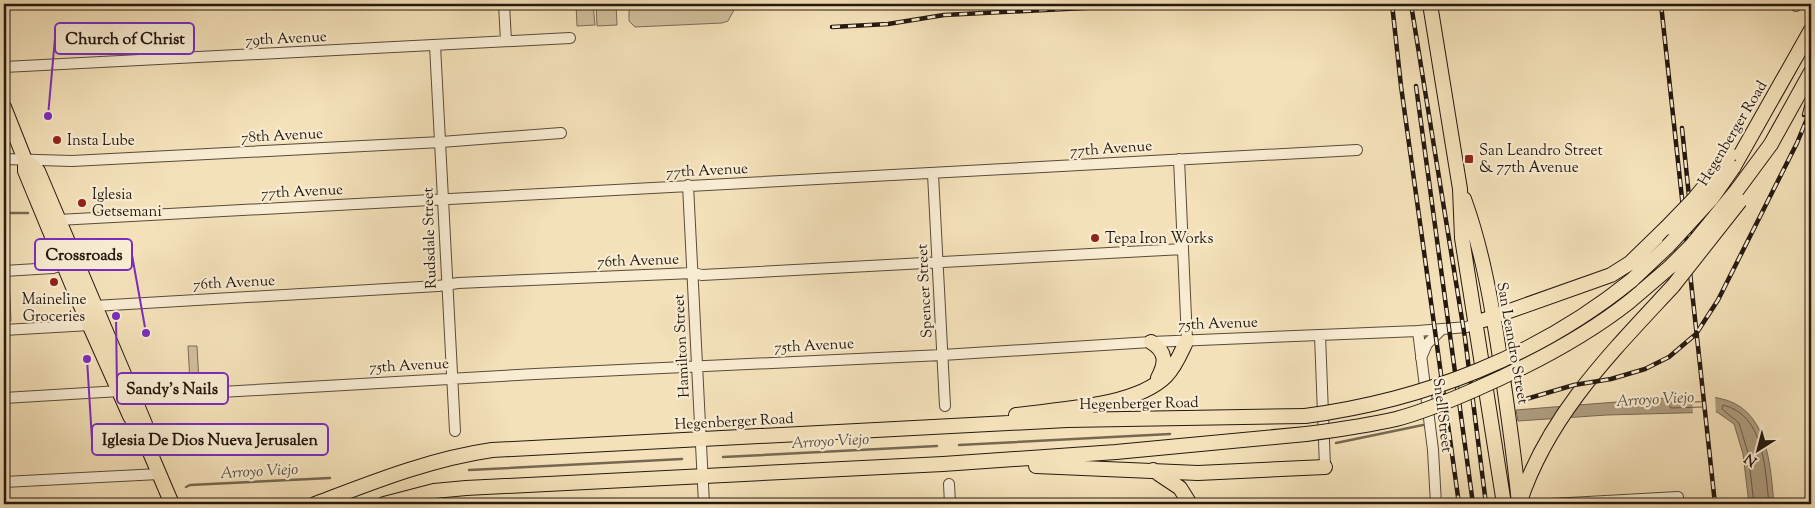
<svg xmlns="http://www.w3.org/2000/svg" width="1815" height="508" font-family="'Sorts Mill Goudy',serif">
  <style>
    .green { fill: #d1bf9c; stroke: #7b6c56 }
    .water { fill: #ae9d80; stroke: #776853 }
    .pier { fill: #f4e1b9 }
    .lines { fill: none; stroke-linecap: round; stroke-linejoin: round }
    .shore { stroke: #6a5b48; stroke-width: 1 }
    .stream { stroke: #776853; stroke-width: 2.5 }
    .minor-casing { stroke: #594b3a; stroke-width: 12 }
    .major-casing { stroke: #251910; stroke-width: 16 }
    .minor { stroke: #f8ecd2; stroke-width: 10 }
    .major { stroke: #f4e1b9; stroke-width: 14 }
    .rail-casing { stroke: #251910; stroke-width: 4.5 }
    .rail { stroke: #f8ecd2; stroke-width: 2.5; stroke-dasharray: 8; stroke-linecap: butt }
    .major-bridge-casing { stroke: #251910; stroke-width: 16; stroke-linecap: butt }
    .major-bridge { stroke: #f4e1b9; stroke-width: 14 }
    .poi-dot { fill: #8f2418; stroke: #f8ecd2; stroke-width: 2 }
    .labels { text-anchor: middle; stroke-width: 4.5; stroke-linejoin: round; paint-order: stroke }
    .street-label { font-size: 15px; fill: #251910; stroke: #f8ecd2 }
    .poi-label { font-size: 15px; fill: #251910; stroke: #f8ecd2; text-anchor: start }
    .water-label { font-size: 16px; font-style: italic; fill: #5c4e3d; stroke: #f8ecd2 }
    .leader { fill: none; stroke: #7b2cbf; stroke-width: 2 }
    .callout-dot { fill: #7b2cbf; stroke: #f8ecd2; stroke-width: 2 }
    .callout { fill: #f8ecd2; stroke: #7b2cbf; stroke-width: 2 }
    .callout-label { font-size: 16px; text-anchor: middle; font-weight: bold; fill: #251910 }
  </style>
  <rect width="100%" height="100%" fill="#f4e1b9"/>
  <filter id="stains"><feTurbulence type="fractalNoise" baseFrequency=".004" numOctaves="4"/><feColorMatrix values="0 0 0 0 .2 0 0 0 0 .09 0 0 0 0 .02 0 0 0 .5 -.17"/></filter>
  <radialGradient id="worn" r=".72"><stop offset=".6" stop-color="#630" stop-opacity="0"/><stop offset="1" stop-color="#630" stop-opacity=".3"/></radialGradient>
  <path class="green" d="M576,4H593L595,25L577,26Z
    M596,4H616L617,25L597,26Z
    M629,4H732L734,10L728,21L722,23L635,27L629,21Z
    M9,277L11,321L4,322V278Z
    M188,346H197L199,382L190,383Z"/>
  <path class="water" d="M1679,397C1691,397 1706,395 1718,398C1768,407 1770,463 1774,504H1749L1743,454L1734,424L1717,412L1607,415L1518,421L1516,410Z"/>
  <path class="pier" d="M1715,395L1716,414L1693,415L1692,396Z"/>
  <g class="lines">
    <path class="shore" d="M1702,402L1705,405L1702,407L1671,408L1669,405L1671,403Z
      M1754,504L1748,453L1739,423L1722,409L1723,405C1765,415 1765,470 1769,504"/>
    <path class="stream" d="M4,213H28
      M1336,443L1423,425
      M959,445L1170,434
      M723,457L937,446
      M469,470L682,459
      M186,487L190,485L330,478"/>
    <defs>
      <path id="minor" d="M504,4L506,41
        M1796,6L1798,4
        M435,45L455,431
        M4,67L570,38
        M4,159L72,161L441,142L561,133
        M1179,159L1187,340
        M933,174L945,406
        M688,185L704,504
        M58,220L1357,150
        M4,271L53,268L63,265
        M94,306L438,286L458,283L693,273L702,275L1183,249
        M4,330L90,325
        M1418,331L1433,450L1436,504
        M1320,335L1325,467
        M1421,358L1427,344L1442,329
        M134,397L535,374L942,355L1151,342L1418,331L1467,327L1476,323
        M4,398L120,391
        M4,482L159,474
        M949,484L950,504
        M1551,504L1678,497"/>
      <path id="major" d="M1430,4L1460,189L1462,238L1504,504
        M4,107L25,160V171L80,304L130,416L146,443L172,504
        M25,160L38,171L140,412L145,424L146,439
        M1733,168L1811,30
        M1737,190L1771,144L1811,72
        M1464,199C1481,246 1490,295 1498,345C1506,398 1514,451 1519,504
        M1632,280L1668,246
        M1629,302L1670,267
        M1484,320L1611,275L1630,263L1666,228
        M1151,342C1167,352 1166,363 1158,378
        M1016,415C1058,409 1135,407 1166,376C1176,366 1181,352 1187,340
        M1036,466L1198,473L1325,467
        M1153,470L1180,488L1190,504
        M1520,501C1549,414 1612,352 1673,286
        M315,504C373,482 430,459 492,450L1067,420L1305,416
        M384,504L434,491L466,488L943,464L1116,452L1306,434"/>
    </defs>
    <use href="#minor" class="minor-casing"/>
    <use href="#major" class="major-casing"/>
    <use href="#minor" class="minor"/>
    <use href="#major" class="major"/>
    <defs>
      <path id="rail" d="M1392,4L1401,86L1459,504
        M1411,4L1465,338L1486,504
        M1661,4L1715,504
        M832,27L888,24L944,15L1164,4
        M1416,86L1473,504
        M1804,115L1811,88
        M1682,128L1696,265
        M1523,400L1574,385L1611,379L1645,369L1669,357L1696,334L1718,300L1797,143L1811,109"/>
    </defs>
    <use href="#rail" class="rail-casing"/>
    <use href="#rail" class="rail"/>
    <defs>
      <path id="major-bridge" d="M1666,228L1695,198L1730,155
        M1668,246L1712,198L1733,168
        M1670,267L1692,245L1737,190
        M1673,286L1740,201
        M1305,416C1425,400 1538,356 1632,280
        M1306,434C1336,430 1366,426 1396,419C1423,412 1449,401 1474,390C1529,366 1582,339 1629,302"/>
    </defs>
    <use href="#major-bridge" class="major-bridge-casing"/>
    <use href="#major-bridge" class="major-bridge"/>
  </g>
  <g class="poi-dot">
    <circle cx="57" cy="140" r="5"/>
    <rect x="1464" y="154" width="10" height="10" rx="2.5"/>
    <circle cx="82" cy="203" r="5"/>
    <circle cx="1095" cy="238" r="5"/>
    <circle cx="54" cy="282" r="5"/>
  </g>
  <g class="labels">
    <g class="street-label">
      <text transform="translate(286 38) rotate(-3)" y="5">79th Avenue</text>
      <text transform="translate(1732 133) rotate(-59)" y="5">Hegenberger Road</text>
      <text transform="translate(282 135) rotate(-3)" y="5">78th Avenue</text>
      <text transform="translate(1111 148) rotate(-4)" y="5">77th Avenue</text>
      <text transform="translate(707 170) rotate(-3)" y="5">77th Avenue</text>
      <text transform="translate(302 191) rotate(-3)" y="5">77th Avenue</text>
      <text transform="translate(429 238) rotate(-92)" y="5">Rudsdale Street</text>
      <text transform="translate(638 260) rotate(-2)" y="5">76th Avenue</text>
      <text transform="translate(234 282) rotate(-3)" y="5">76th Avenue</text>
      <text transform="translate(924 291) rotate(-93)" y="5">Spencer Street</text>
      <text transform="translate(1218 323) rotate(-2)" y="5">75th Avenue</text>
      <text transform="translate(1513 343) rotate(80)" y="5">San Leandro Street</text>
      <text transform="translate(814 345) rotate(-3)" y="5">75th Avenue</text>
      <text transform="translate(681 346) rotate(-93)" y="5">Hamilton Street</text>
      <text transform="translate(409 365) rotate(-3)" y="5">75th Avenue</text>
      <text transform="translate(1139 403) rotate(-1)" y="5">Hegenberger Road</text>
      <text transform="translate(1443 415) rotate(83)" y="5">Snell Street</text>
      <text transform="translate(734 421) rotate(-3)" y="5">Hegenberger Road</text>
    </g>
    <g class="poi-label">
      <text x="67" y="145">Insta Lube</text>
      <text x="1479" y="155">San Leandro Street<tspan x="1479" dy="17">&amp; 77th Avenue</tspan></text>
      <text x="92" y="199">Iglesia<tspan x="92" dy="17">Getsemani</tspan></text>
      <text x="1105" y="243">Tepa Iron Works</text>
      <text x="54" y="304" text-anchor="middle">Maineline<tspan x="54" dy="17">Groceries</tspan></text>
    </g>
    <g class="water-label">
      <text transform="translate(1655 398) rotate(-3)" y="6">Arroyo Viejo</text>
      <text transform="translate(830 440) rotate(-3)" y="6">Arroyo Viejo</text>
      <text transform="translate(259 470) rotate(-3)" y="6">Arroyo Viejo</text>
    </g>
  </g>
  <path class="leader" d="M48 116L55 38M146 333L132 255M116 316L117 389M87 359L92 440"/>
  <g class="callout-dot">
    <circle cx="48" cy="116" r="5"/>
    <circle cx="146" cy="333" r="5"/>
    <circle cx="116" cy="316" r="5"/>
    <circle cx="87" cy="359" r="5"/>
  </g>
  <g class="callout">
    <rect x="55" y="23" width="139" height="31" rx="5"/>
    <rect x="35" y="239" width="97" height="31" rx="5"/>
    <rect x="117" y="373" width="111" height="31" rx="5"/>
    <rect x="92" y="424" width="236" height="31" rx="5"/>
  </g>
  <g class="callout-label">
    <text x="125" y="44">Church of Christ</text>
    <text x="84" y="260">Crossroads</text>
    <text x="172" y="394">Sandy's Nails</text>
    <text x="210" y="445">Iglesia De Dios Nueva Jerusalen</text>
  </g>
  <rect width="1815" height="508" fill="none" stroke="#f4e1b9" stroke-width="20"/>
  <rect x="5" y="5" width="1805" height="498" fill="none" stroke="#251910" stroke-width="2.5"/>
  <rect x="10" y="10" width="1795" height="488" fill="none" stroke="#251910"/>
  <g transform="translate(1758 450) rotate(216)" stroke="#f8ecd2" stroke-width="4" paint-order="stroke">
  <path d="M0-4L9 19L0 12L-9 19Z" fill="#251910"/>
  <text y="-8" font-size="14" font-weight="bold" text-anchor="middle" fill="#251910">N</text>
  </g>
  <rect width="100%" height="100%" filter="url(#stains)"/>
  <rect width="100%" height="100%" fill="url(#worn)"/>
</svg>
